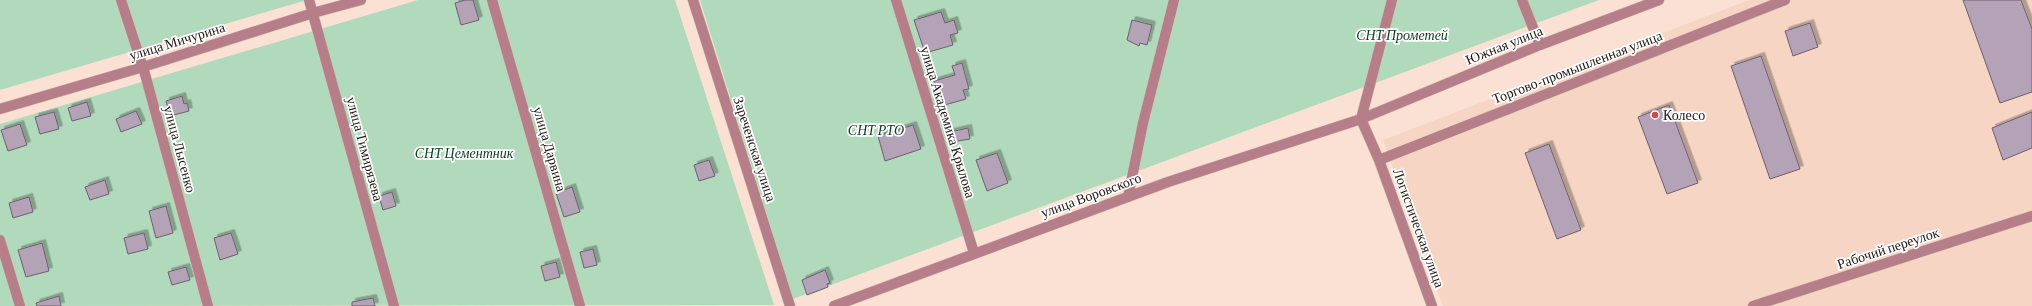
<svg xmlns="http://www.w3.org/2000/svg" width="2032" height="306" font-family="'Crimson Pro',serif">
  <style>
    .built { fill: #f7d5c4 }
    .green { fill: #b1dabc }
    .building { fill: #b4a2b6; stroke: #6e5e70; filter: url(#shadow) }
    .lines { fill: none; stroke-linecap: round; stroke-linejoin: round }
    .minor-casing { stroke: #d4bdb1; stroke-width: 11 }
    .minor { stroke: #b57e88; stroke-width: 10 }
    .poi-dot { fill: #d6464b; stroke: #fff; stroke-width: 1.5 }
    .labels { text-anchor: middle; stroke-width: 3.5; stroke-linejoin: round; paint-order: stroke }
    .park-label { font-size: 14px; font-style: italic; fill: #053b1e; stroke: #fff }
    .street-label { font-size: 14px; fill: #201712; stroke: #fff }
    .poi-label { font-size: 14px; fill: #201712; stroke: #fff; text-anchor: start }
  </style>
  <defs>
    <filter id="shadow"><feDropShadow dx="3.5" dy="-3.5" stdDeviation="0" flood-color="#0004"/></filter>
  </defs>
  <rect width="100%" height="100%" fill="#fbe1d4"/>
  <path class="built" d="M1749,0H2032V306H1443L1383,140Z"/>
  <path class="green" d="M0,0H307L0,90Z
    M418,0H675L774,305L0,306V124Z
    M700,0H1599L793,299Z"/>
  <path class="building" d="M465,0H473L479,20L461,25L455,3Z
    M1963,0H2021L2032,29V92L2000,103Z
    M941,12L945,23L954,20L958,33L950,35L953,45L925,53L914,20Z
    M1132,20L1152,25L1147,45L1140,43L1139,46L1127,40Z
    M1810,23L1818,47L1793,56L1785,31Z
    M1761,56L1800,169L1770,179L1731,66Z
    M962,63L969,89L963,90L966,99L941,106L934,81L955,75L952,66Z
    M182,96L184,104L187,103L189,111L170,116L166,101Z
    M87,102L91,116L72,121L68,108Z
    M1669,105L1698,183L1667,194L1638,117Z
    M136,111L142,124L121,132L116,119Z
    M54,112L59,129L40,134L35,117Z
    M2032,112V148L2003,160L1992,128Z
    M20,124L27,145L8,151L1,130Z
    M913,125L921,149L885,161L878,136Z
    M968,128L970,139L952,142L950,132Z
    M1549,144L1581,230L1557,239L1525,153Z
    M997,153L1008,183L987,191L976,160Z
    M709,160L715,176L699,181L694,165Z
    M105,180L109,194L90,200L85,187Z
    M572,187L580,212L564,217L556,193Z
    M392,192L396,206L383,210L379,196Z
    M29,197L33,212L13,218L9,203Z
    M166,206L173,233L156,238L149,211Z
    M144,233L148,249L128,254L124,238Z
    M231,233L238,254L220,260L214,238Z
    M42,243L49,271L26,277L18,250Z
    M593,249L597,265L584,268L580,252Z
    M556,262L560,277L545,281L541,266Z
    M186,267L190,280L172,285L168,272Z
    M825,270L830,283L827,284L828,287L807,295L802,280Z
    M59,296L61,306H37L36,303Z
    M373,298L375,306H352V302Z"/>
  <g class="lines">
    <defs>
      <path id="minor" d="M121,0L145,74L208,306
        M309,0L394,306
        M492,0L580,306
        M693,0L790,306
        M896,0L974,253
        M1522,0L1540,45
        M0,109L143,67L313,13L361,0
        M1361,119L1379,160L1432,306
        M1361,119L1392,0
        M1379,160L1785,0
        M1128,197L1143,123L1174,0
        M0,240L20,306
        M834,306L1168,182L1361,119L1540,45L1659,0
        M1753,306L2032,216"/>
    </defs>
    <use href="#minor" class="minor-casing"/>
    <use href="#minor" class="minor"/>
  </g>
  <circle class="poi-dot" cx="1655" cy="115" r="4"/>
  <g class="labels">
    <g class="park-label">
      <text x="1402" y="40">СНТ Прометей</text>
      <text x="876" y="135">СНТ РТО</text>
      <text x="464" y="158">СНТ Цементник</text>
    </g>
    <g class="street-label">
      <text transform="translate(177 41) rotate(-17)" y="5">улица Мичурина</text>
      <text transform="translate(1504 45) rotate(-22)" y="5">Южная улица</text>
      <text transform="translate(1577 67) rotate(-21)" y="5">Торгово-промышленная улица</text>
      <text transform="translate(948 122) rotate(73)" y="5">улица Академика Крылова</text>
      <text transform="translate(180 149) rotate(75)" y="5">улица Лысенко</text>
      <text transform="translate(365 149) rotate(75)" y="5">улица Тимирязева</text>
      <text transform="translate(550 149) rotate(74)" y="5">улица Дарвина</text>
      <text transform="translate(755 149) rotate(72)" y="5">Зареченская улица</text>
      <text transform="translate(1091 195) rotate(-20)" y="5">улица Воровского</text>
      <text transform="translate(1419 228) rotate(70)" y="5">Логистическая улица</text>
      <text transform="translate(1888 248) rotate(-18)" y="5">Рабочий переулок</text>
    </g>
    <g class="poi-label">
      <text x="1663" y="120">Колесо</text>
    </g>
  </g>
</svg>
